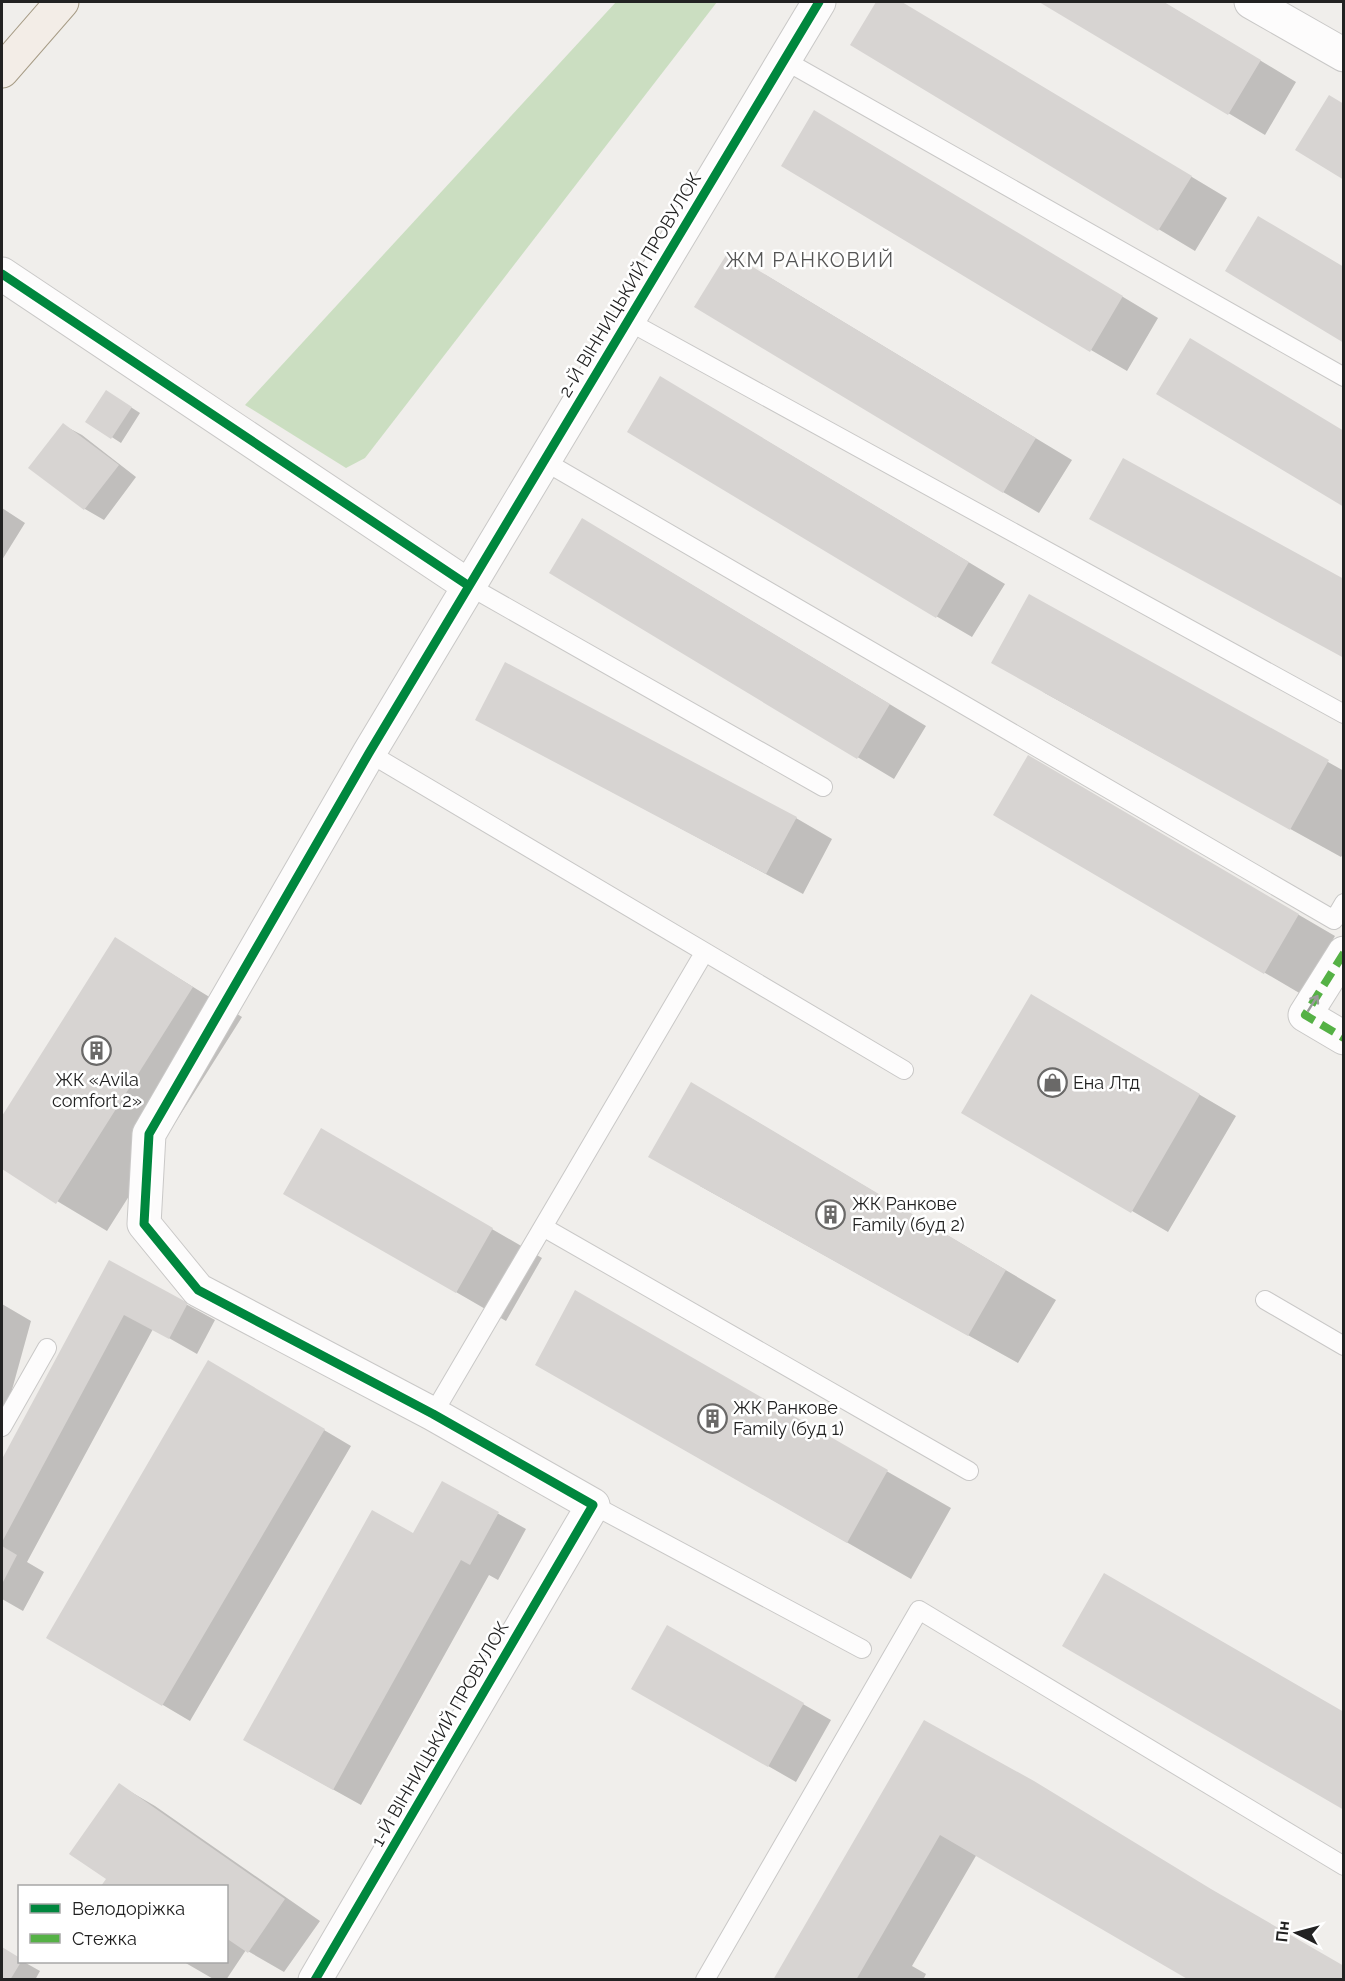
<svg xmlns="http://www.w3.org/2000/svg" width="1345" height="1981" font-family="Raleway,sans-serif">
  <style>
    .forest { fill: #cbdec1 }
    .shadow { fill: #0003 }
    .building { fill: #d7d4d2 }
    .lines { fill: none; stroke-linecap: round; stroke-linejoin: round }
    .service-casing { stroke: #c9c8c7; stroke-width: 20 }
    .minor-casing { stroke: #c9c8c7; stroke-width: 35 }
    .primary-casing { stroke: #a79c86; stroke-width: 35 }
    .service { stroke: #fdfcfc; stroke-width: 18 }
    .minor { stroke: #fdfcfc; stroke-width: 33 }
    .primary { stroke: #f3ede7; stroke-width: 33 }
    .quiet { stroke: #55b145; stroke-width: 8; stroke-dasharray: 15 8; stroke-linecap: butt }
    .cycleway-casing { stroke: #fff; stroke-width: 13 }
    .cycleway { stroke: #00873e; stroke-width: 9 }
    .oneway { stroke: #9a9a9a }
    .labels { text-anchor: middle; stroke-width: 5; stroke-linejoin: round; paint-order: stroke }
    .street-label { font-size: 18px; fill: #222; stroke: #fff }
    .poi-label { font-size: 18px; fill: #222; stroke: #fff; text-anchor: start }
    .neighbourhood-label { font-size: 20px; letter-spacing: 1.5px; fill: #555; stroke: #fff }
  </style>
  <rect width="100%" height="100%" fill="#f0eeeb"/>
  <path class="forest" d="M616,2H717L365,458L346,468L245,405Z"/>
  <path class="shadow" d="M878,2H900L1227,198L1195,251L852,45Z
    M1042,2H1163L1296,82L1265,135Z
    M851,133L1158,318L1127,371L1091,350Z
    M764,274L1072,460L1039,513L1003,492Z
    M115,397L140,413L121,443L87,421Z
    M697,399L1005,584L972,637L936,616Z
    M63,425L82,435L136,477L104,520L85,509L30,468Z
    M2,508L25,523L2,560Z
    M619,541L926,726L894,779L551,573Z
    M1043,692L1328,762L1344,771V853L1341,857Z
    M477,719L796,818L832,839L803,894Z
    M1029,757L1335,936L1301,994L995,815Z
    M115,939L242,1017L107,1231L2,1168V1119Z
    M1067,1017L1236,1116L1168,1232L963,1112Z
    M742,1113L1056,1300L1018,1363L700,1186Z
    M321,1130L542,1258L506,1321L285,1193Z
    M109,1262L215,1320L197,1354L153,1329L27,1562L44,1572L23,1611L2,1599V1463Z
    M576,1293L951,1508L911,1579L537,1365Z
    M2,1304L31,1321L2,1426Z
    M209,1362L351,1446L190,1721L48,1637Z
    M443,1483L526,1529L498,1580L489,1575L361,1805L273,1756L414,1535Z
    M668,1627L831,1720L796,1782L633,1689Z
    M924,1722L1260,1919L977,1854L912,1966L926,1974L923,1980H775Z
    M119,1785L155,1806L320,1921L284,1972L246,1950L226,1980H215L184,1962H226V1886H103L108,1879Z
    M2,1948L20,1959V1962H24L40,1971L35,1980H2Z"/>
  <path class="building" d="M876,2H902L1192,176L1158,231L850,45Z
    M1039,2H1164L1261,60L1228,115Z
    M1329,95L1344,104V180L1295,150Z
    M814,110L1123,296L1090,352L781,166Z
    M1258,216L1344,267V343L1225,271Z
    M728,252L1036,438L1003,493L694,307Z
    M1190,338L1344,431V507L1156,394Z
    M660,376L969,562L936,618L627,432Z
    M106,390L132,407L111,439L85,422Z
    M63,423L119,465L84,510L28,468Z
    M1123,458L1344,579V658L1089,519Z
    M582,518L890,704L857,759L549,573Z
    M1029,594L1329,760L1290,830L991,663Z
    M505,662L797,817L766,874L475,720Z
    M1028,755L1299,914L1264,974L993,815Z
    M115,937L193,987L56,1204L2,1169V1116Z
    M1031,994L1200,1094L1131,1213L961,1113Z
    M691,1082L1006,1270L968,1336L648,1157Z
    M321,1128L493,1228L456,1293L283,1194Z
    M109,1260L188,1303L169,1339L124,1315L2,1542V1459Z
    M575,1290L888,1470L847,1543L535,1365Z
    M208,1360L325,1429L162,1706L46,1638Z
    M442,1481L499,1512L470,1565L461,1560L333,1790L243,1740L372,1510L413,1533Z
    M2,1546L17,1555L2,1584Z
    M1104,1573L1344,1712V1810L1062,1646Z
    M667,1625L804,1703L768,1767L631,1689Z
    M924,1720L1034,1781L1211,1889L1344,1966V1980H1189L940,1835L856,1980H773Z
    M119,1783L285,1899L248,1953L226,1938V1886H101L106,1879L69,1854Z
    M2,1947L20,1958L21,1962L10,1980H2Z"/>
  <g class="lines">
    <defs>
      <path id="service" d="M784,60L1344,377
        M628,321L1344,714
        M544,461L1334,920L1344,903
        M469,586L823,787
        M369,753L904,1070
        M543,1227L969,1471
        M1265,1300L1344,1346
        M433,1414L704,953
        M2,1427L47,1348
        M593,1505L862,1649
        M705,1980L919,1610L1344,1866"/>
      <path id="minor" d="M1251,2L1344,55
        M2,274L469,586
        M1344,953L1305,1015L1344,1038
        M315,1980L593,1505L433,1414L198,1290L144,1224L149,1134L369,753L819,2"/>
      <path id="primary" d="M2,71L62,2"/>
    </defs>
    <use href="#service" class="service-casing"/>
    <use href="#minor" class="minor-casing"/>
    <use href="#primary" class="primary-casing"/>
    <use href="#service" class="service"/>
    <use href="#minor" class="minor"/>
    <use href="#primary" class="primary"/>
    <path class="quiet" d="M1344,953L1305,1015L1344,1038"/>
    <defs>
      <path id="cycleway" d="M2,274L469,586
        M315,1980L593,1505L433,1414L198,1290L144,1224L149,1134L369,753L819,2"/>
    </defs>
    <use href="#cycleway" class="cycleway-casing"/>
    <use href="#cycleway" class="cycleway"/>
  </g>
  <defs><path id="oneway-shaft" d="M-6 0H5M1.5-3L5.5 0L1.5 3" fill="none" stroke-width="1.6" stroke-linecap="round" stroke-linejoin="round" transform="scale(1.5)"/></defs>
  <use class="oneway" href="#oneway-shaft" transform="translate(1313 1003) rotate(-58)"/>
  <defs>
    <symbol id="building-ring" viewBox="-11 -11 22 22"><circle r="9.5" fill="#fff" stroke="#6a6968" stroke-width="1.5"/><path d="M-4-6H4V6H1V3H-1V6H-4ZM-2.5-4.3h1.7v1.8h-1.7ZM.8-4.3h1.7v1.8H.8ZM-2.5-1h1.7V.8h-1.7ZM.8-1h1.7V.8H.8Z" fill="#6a6968"/></symbol>
    <symbol id="shop-ring" viewBox="-11 -11 22 22"><circle r="9.5" fill="#fff" stroke="#6a6968" stroke-width="1.5"/><path d="M-5-2.5h2.3a2.7 3.5 0 0 1 5.4 0H5L5.5 6h-11ZM-1.5-2.5h3a1.5 2.3 0 0 0-3 0Z" fill="#6a6968"/></symbol>
  </defs>
  <g fill-rule="evenodd">
    <use href="#building-ring" x="80" y="1034" width="33" height="33"/>
    <use href="#shop-ring" x="1036" y="1066" width="33" height="33"/>
    <use href="#building-ring" x="814" y="1198" width="33" height="33"/>
    <use href="#building-ring" x="696" y="1402" width="33" height="33"/>
  </g>
  <g class="labels">
    <g class="street-label">
      <text transform="translate(630 285) rotate(-59)" y="6">2-Й ВІННИЦЬКИЙ ПРОВУЛОК</text>
      <text transform="translate(440 1734) rotate(-60)" y="6">1-Й ВІННИЦЬКИЙ ПРОВУЛОК</text>
    </g>
    <g class="poi-label">
      <text x="97" y="1086" text-anchor="middle">ЖК «Avila<tspan x="97" dy="21">comfort 2»</tspan></text>
      <text x="1073" y="1089">Ена Лтд</text>
      <text x="852" y="1210">ЖК Ранкове<tspan x="852" dy="21">Family (буд 2)</tspan></text>
      <text x="733" y="1414">ЖК Ранкове<tspan x="733" dy="21">Family (буд 1)</tspan></text>
    </g>
    <g class="neighbourhood-label">
      <text x="810" y="267">ЖМ РАНКОВИЙ</text>
    </g>
  </g>
  <rect width="1345" height="1981" fill="none" stroke="#222222" stroke-width="6"/>
  <rect x="18" y="1885" width="210" height="78" fill="#ffffff" stroke="#a7a7a7" stroke-width="1.5"/>
  <rect x="30" y="1904" width="30" height="9" fill="#00873e" stroke="#a7a7a7" stroke-width="1.5"/>
  <text x="72" y="1915" font-size="18" fill="#222222">Велодоріжка</text>
  <rect x="30" y="1934" width="30" height="9" fill="#55b145" stroke="#a7a7a7" stroke-width="1.5"/>
  <text x="72" y="1945" font-size="18" fill="#222222">Стежка</text>
  <g transform="translate(1297 1933) rotate(276)" stroke="#ffffff" stroke-width="4.5" paint-order="stroke">
  <path d="M0-4.5L10 22L0 15L-10 22Z" fill="#222222"/>
  <text y="-9" font-size="16" font-weight="bold" text-anchor="middle" fill="#222222">Пн</text>
  </g>
</svg>
